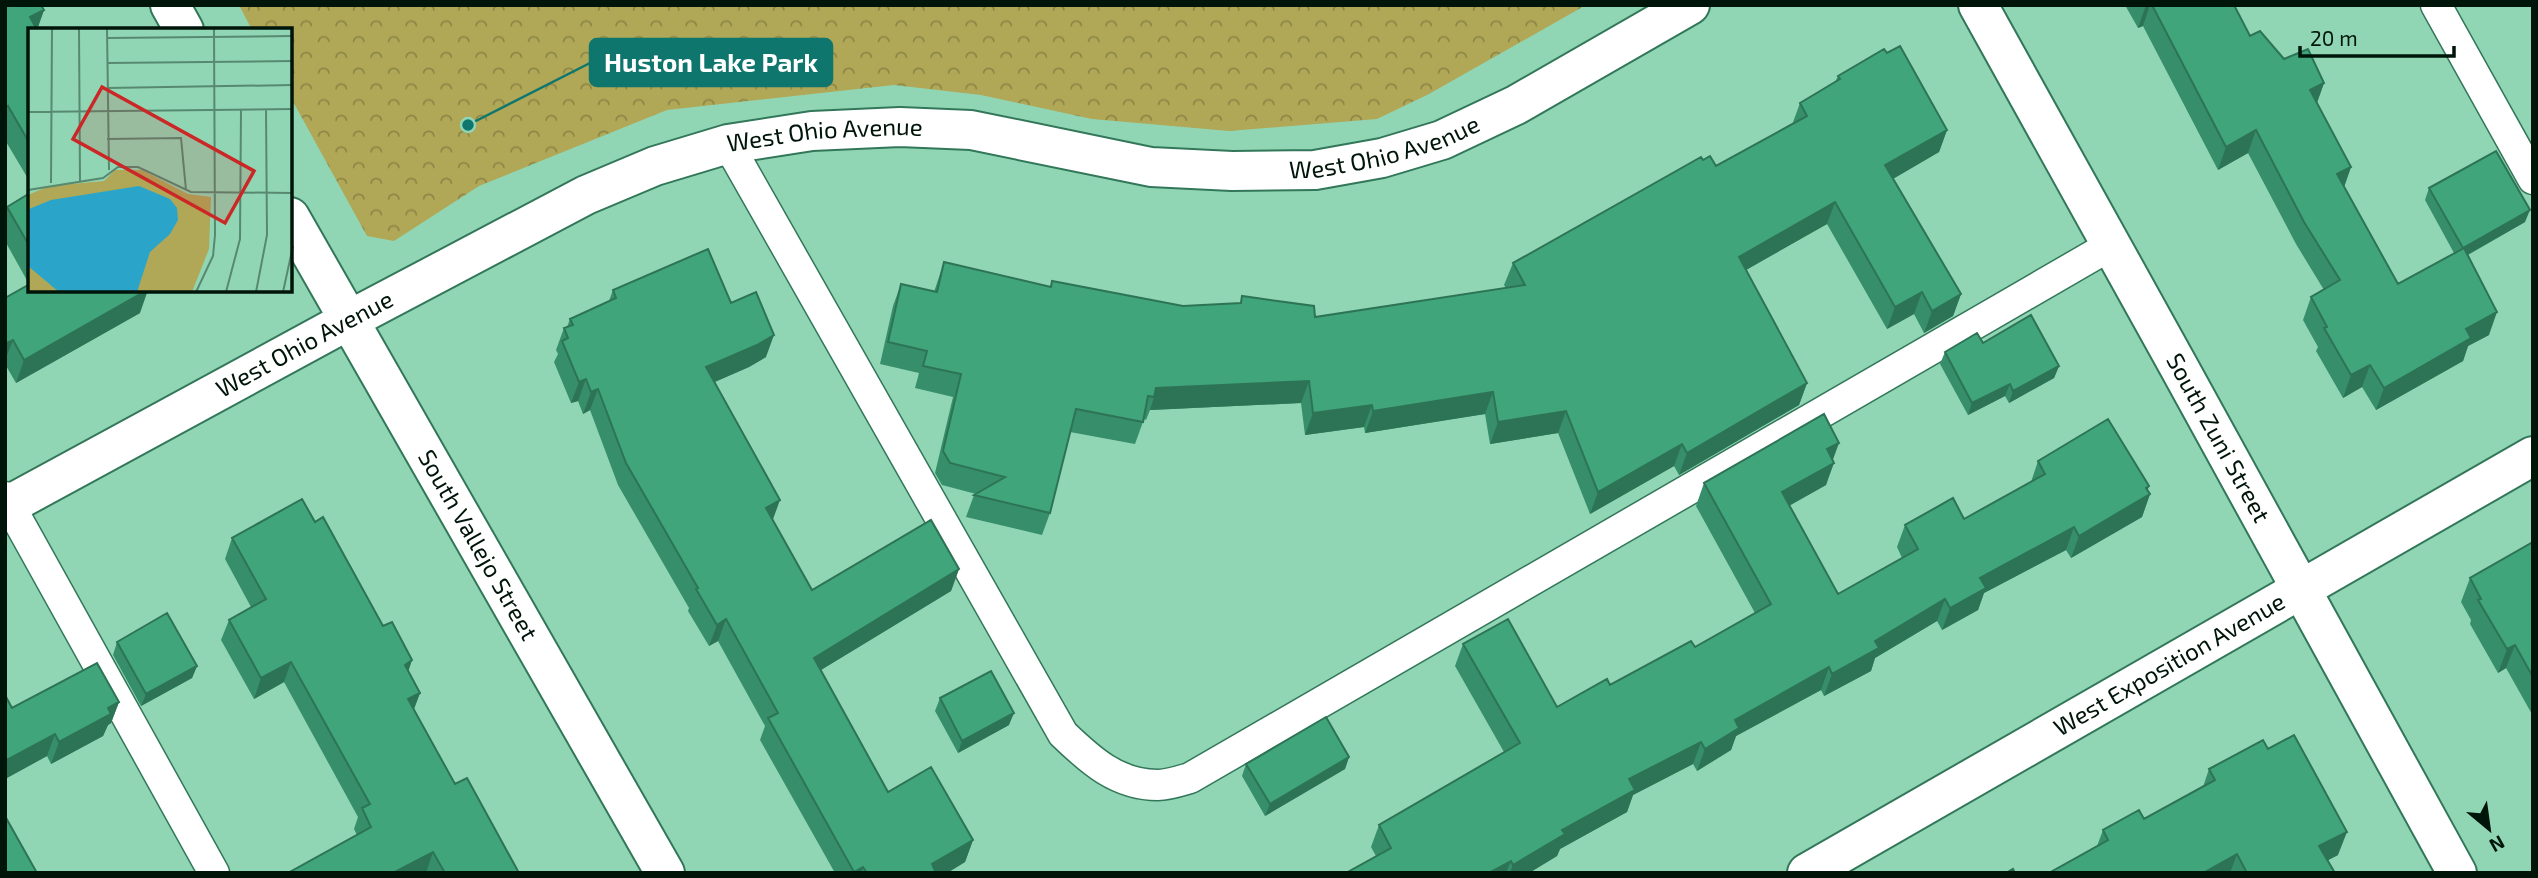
<svg xmlns="http://www.w3.org/2000/svg" width="2538" height="878" font-family="'Exo 2',sans-serif">
  <style>
    .forest { fill: url(#forest-crowns) }
    .lines { fill: none; stroke-linecap: round; stroke-linejoin: round }
    .lane-casing { stroke: #327759; stroke-width: 33 }
    .street-casing { stroke: #327759; stroke-width: 42 }
    .secondary-casing { stroke: #327759; stroke-width: 42 }
    .lane { stroke: #fff; stroke-width: 30 }
    .street { stroke: #fff; stroke-width: 38 }
    .secondary { stroke: #fff; stroke-width: 38 }
    .wall { fill: #378e6a }
    .shaded-wall { fill: #2d7456 }
    .building { fill: #40a57b; stroke: #2d7456; stroke-width: 2 }
    .labels { text-anchor: middle; stroke-width: 5; stroke-linejoin: round; paint-order: stroke }
    .street-label { font-size: 24px; fill: #00150a; stroke: #91d6b4 }
    .inset-road { fill: none; stroke: #578970; stroke-width: 2 }
    .view { fill: #cb2726; fill-opacity: 0.15; stroke: #cb2726; stroke-width: 3.5 }
    .inset-edge { fill: none; stroke: #00150a; stroke-width: 3.5 }
    .leader { fill: none; stroke: #0f766e; stroke-width: 2.5 }
    .callout-dot { fill: #0f766e; stroke: #91d6b4; stroke-width: 2.5 }
    .callout { fill: #0f766e; stroke: #0f766e; stroke-width: 2.5 }
    .callout-label { font-size: 26px; text-anchor: middle; font-weight: bold; fill: #fff }
  </style>
  <defs>
    <pattern id="forest-crowns" width="20" height="18" patternUnits="userSpaceOnUse" patternTransform="scale(1.75)"><rect width="20" height="18" fill="#b0a757"/><path d="M2 6a3 3 0 1 1 6 0M12 15a3 3 0 1 1 6 0" fill="none" stroke="#8d8746"/></pattern>
  </defs>
  <rect width="100%" height="100%" fill="#91d6b4"/>
  <path class="forest" d="M239,5H1586L1429,94L1377,119L1229,131L1092,119L981,95L894,85L667,110L479,186L394,241L367,236L291,98L290,30H252Z"/>
  <g class="lines">
    <defs>
      <path id="lane" d="M2436,5L2533,179
        M728,144L1063,734C1090,760 1117,785 1158,785C1168,785 1180,781 1190,778L2113,244
        M5,497L214,873"/>
      <g id="street">
        <path d="M170,5L184,30"/>
        <path id="s1" d="M1978,5C2140,293 2297,584 2457,873"/>
        <path id="s2" d="M290,217L665,873"/>
        <path id="s3" d="M5,507L349,320L586,195L655,166L728,144L812,131L900,127L971,130L1151,167L1232,171L1315,170L1382,158L1442,140L1516,105L1690,5"/>
      </g>
      <g id="secondary">
        <path id="s4" d="M1807,873L2533,456"/>
      </g>
    </defs>
    <use href="#lane" class="lane-casing"/>
    <use href="#street" class="street-casing"/>
    <use href="#secondary" class="secondary-casing"/>
    <use href="#lane" class="lane"/>
    <use href="#street" class="street"/>
    <use href="#secondary" class="secondary"/>
  </g>
  <path class="wall" d="M5,5L44,10L37,29L30,30V182L5,140Z
    M2125,5H2234L2250,36L2284,59L2324,83L2317,103L2351,167L2344,187L2398,284L2454,253L2425,200L2429,188L2525,222L2468,255L2489,335L2468,346L2463,361L2376,410L2362,387L2343,398L2316,351L2318,347L2303,320L2311,297L2324,290L2296,244L2248,153L2218,170L2143,26L2138,28Z
    M1887,53L1947,130L1939,152L1893,179L1961,294L1953,316L1924,333L1914,314L1887,329L1827,224L1746,270L1807,383L1799,405L1679,475L1674,466L1590,514L1558,433L1490,444L1485,414L1365,433L1364,427L1305,435L1301,403L1150,410L1146,420L1144,419L1135,444L1070,432L1050,513L1042,535L966,517L974,495L976,494L942,485L935,473L953,397L915,388L919,373L880,364L893,306L901,284L934,292L944,262L1050,287L1052,281L1183,306L1240,303L1242,296L1315,317L1506,288L1504,285L1513,263L1703,160L1716,166L1792,125L1800,103L1835,82L1838,76Z
    M30,193V290L140,313L16,383L5,364V298L29,284L5,241V213L7,207Z
    M613,290L731,303L766,357L749,367L715,382L773,520L812,590L959,569L951,591L821,670L888,792L973,840L965,862L947,873H835L760,740L765,726L718,641L709,646L688,611L689,608L618,485L590,410L583,414L578,401L571,403L554,362L558,354L556,350L564,328L567,327L570,319L609,301Z
    M1983,343L2059,366L2054,378L2009,403L2005,396L1968,415L1940,364L1945,352Z
    M1833,460L1826,485L1789,506L1838,594L1902,558L1897,547L1905,525L1964,519L2031,482L2038,461L2149,486L2147,491L2150,494L2142,517L2071,558L2066,550L1984,593L1978,610L1942,630L1937,621L1875,658L1871,671L1824,696L1821,690L1736,736L1731,750L1697,771L1693,764L1633,795L1627,812L1560,849L1557,856L1529,873H1346L1376,856L1371,847L1379,825L1504,752L1455,666L1463,644L1557,707L1610,685L1695,647L1755,613L1696,506L1704,483Z
    M315,522L383,626L412,660L408,671L420,693L414,709L455,784L519,873H288L357,835L354,829L358,817L284,682L254,699L221,640L229,620L251,607L225,559L232,538Z
    M2533,542V716L2506,668L2498,673L2470,624L2471,620L2461,602L2470,578Z
    M117,642L197,666L192,678L141,706L113,655Z
    M5,695L12,708L119,702L111,723L108,725L103,736L51,764L47,756L5,779Z
    M940,698L1009,725L958,753L935,711Z
    M2268,749L2338,855L2328,860L2335,873H2049L2097,846L2103,830L2144,819L2203,787L2209,769Z
    M1349,757L1345,769L1265,816L1242,776L1246,764Z"/>
  <path class="shaded-wall" d="M2146,5H2150L2143,26L2138,28Z
    M44,10L37,30L30,17Z
    M2324,83L2316,105L2310,90Z
    M1947,130L1939,152L1877,188L1885,165Z
    M2256,130L2248,153L2218,170L2226,147Z
    M2351,167L2343,190L2337,174Z
    M1835,202L1827,224L1730,279L1739,257Z
    M2530,210L2525,222L2458,260L2463,248Z
    M148,290L140,313L16,383L24,360Z
    M1922,292L1914,314L1887,329L1895,307Z
    M1961,294L1953,316L1924,333L1932,311Z
    M2497,312L2489,335L2468,346L2463,361L2376,410L2384,388L2466,329Z
    M774,335L766,357L749,367L698,389L706,367Z
    M13,340L5,360V344Z
    M2370,365L2362,387L2343,398L2351,375Z
    M2059,366L2054,378L2009,403L2013,391Z
    M586,379L578,401L571,403L579,382Z
    M1309,381L1301,403L1150,410L1154,397L1156,388Z
    M1807,383L1799,405L1679,475L1687,453Z
    M2010,384L2005,396L1968,415L1972,403Z
    M598,389L590,410L583,414L591,392Z
    M1493,392L1485,414L1365,433L1373,411Z
    M1372,405L1364,427L1305,435L1313,413Z
    M1566,411L1558,433L1490,444L1498,422Z
    M1839,443L1831,465L1827,449Z
    M1682,444L1674,466L1590,514L1598,492Z
    M1834,463L1826,485L1774,514L1782,492Z
    M2149,486L2145,497L2150,494L2142,517L2071,558L2079,536Z
    M780,500L772,522L766,508Z
    M2074,527L2066,550L1984,593L1978,610L1942,630L1950,608L1980,578Z
    M959,569L951,591L806,679L814,658Z
    M1945,599L1937,621L1875,658L1871,671L1824,696L1832,674L1875,641Z
    M726,619L718,641L709,646L717,625Z
    M2515,645L2506,668L2498,673L2507,649Z
    M412,660L405,681V665Z
    M291,662L284,682L254,699L261,678Z
    M197,666L192,678L141,706L146,694Z
    M1829,667L1821,690L1736,736L1731,750L1697,771L1705,749L1735,720Z
    M420,693L412,714L408,699Z
    M119,702L111,723L108,725L103,736L51,764L59,742L108,708Z
    M1014,713L1009,725L958,753L962,741Z
    M55,734L47,756L5,779V761Z
    M1701,742L1693,764L1633,795L1627,812L1560,849L1557,856L1529,873H1510L1513,865L1629,779Z
    M1349,757L1345,769L1265,816L1270,804Z
    M2347,832L2338,855L2311,869L2319,846Z
    M973,840L965,862L947,873H928L932,864Z
    M433,852L426,873H393Z
    M2237,854L2230,873H2203Z
    M1511,861L1506,873H1489Z
    M863,867L861,873H854V872Z"/>
  <path class="building" d="M5,5H41L44,10L30,17L37,30H30V144L8,106L5,108Z
    M2152,5H2234L2250,36L2260,31L2284,59L2308,49L2324,83L2310,90L2351,167L2337,174L2398,284L2464,248L2497,312L2466,329L2471,338L2384,388L2370,365L2351,375L2324,328L2327,327L2311,297L2340,280L2304,222L2256,130L2226,147Z
    M1900,46L1947,130L1885,165L1961,294L1932,311L1922,292L1895,307L1835,202L1739,257L1807,383L1687,453L1682,444L1598,492L1566,411L1498,422L1493,392L1373,411L1372,405L1313,413L1309,381L1156,388L1154,397L1148,396L1143,422L1076,409L1050,513L974,495L1005,477L950,463L943,451L961,374L923,366L927,351L888,342L901,284L937,292L944,262L1051,287L1052,281L1183,306L1241,303L1242,296L1314,306L1315,317L1525,285L1513,263L1701,157L1703,160L1710,156L1716,166L1807,116L1800,103L1840,79L1838,76L1884,49L1887,53Z
    M2496,151L2530,210L2463,248L2429,188Z
    M30,193V247L7,207Z
    M708,249L731,303L756,292L774,335L757,345L706,367L780,500L766,508L812,590L931,520L959,569L814,658L888,792L931,767L973,840L932,864L936,873H867L863,867L854,872L768,718L778,713L726,619L717,625L696,589L698,588L626,463L598,389L591,392L586,379L579,382L562,341L568,338L564,328L573,325L570,319L616,298L613,290Z
    M30,284V290H147L24,360L13,340L5,344V298Z
    M2031,315L2059,366L2013,391L2010,384L1972,403L1945,352L1977,333L1983,343Z
    M1824,414L1839,443L1827,449L1834,463L1782,492L1838,594L1918,549L1905,525L1953,498L1964,519L2045,474L2038,461L2108,419L2149,486L2146,488L2150,494L2079,536L2074,527L1980,578L1986,588L1950,608L1945,599L1875,641L1879,648L1832,674L1829,667L1735,720L1739,728L1705,749L1701,742L1629,779L1635,790L1562,830L1565,834L1513,865L1511,861L1489,873H1346L1391,848L1379,825L1520,743L1463,644L1508,619L1557,707L1607,679L1610,685L1691,641L1695,647L1771,604L1704,483Z
    M302,499L315,522L323,517L383,626L392,622L412,660L405,665L420,693L408,699L455,784L467,778L519,873H445L433,852L393,873H288L371,827L362,808L370,804L291,662L261,678L229,620L266,599L232,538Z
    M2533,542V677L2515,645L2507,649L2478,600L2481,599L2470,578Z
    M167,613L197,666L146,694L117,642Z
    M97,663L119,702L108,708L111,714L59,742L55,734L5,761V695L12,708Z
    M991,671L1014,713L962,741L940,698Z
    M1326,717L1349,757L1270,804L1246,764Z
    M2294,735L2347,832L2319,846L2335,873H2247L2237,854L2203,873H2049L2108,840L2103,830L2139,810L2144,819L2215,780L2209,769L2263,740L2268,749Z
    M5,816L37,873H5Z
    M2013,869L2015,873H2006Z"/>
  <g class="labels">
    <g class="street-label">
      <text dy="8" stroke="none"><textPath href="#s3" startOffset="908">West Ohio Avenue</textPath></text>
      <text dy="8" stroke="none"><textPath href="#s3" startOffset="1475">West Ohio Avenue</textPath></text>
      <text dy="8" stroke="none"><textPath href="#s3" startOffset="341">West Ohio Avenue</textPath></text>
      <text dy="8" stroke="none"><textPath href="#s1" startOffset="495">South Zuni Street</textPath></text>
      <text dy="8" stroke="none"><textPath href="#s2" startOffset="378">South Vallejo Street</textPath></text>
      <text dy="8" stroke="none"><textPath href="#s4" startOffset="418">West Exposition Avenue</textPath></text>
    </g>
  </g>
  <g transform="translate(28 28)">
    <rect width="264" height="264" fill="#91d6b4"/>
    <path d="M87,142H114L160,166L183,169L181,221L164,264H0V167L21,158L76,153Z" fill="#b0a757"/>
    <path d="M111,158L142,171L149,180L150,192L142,206L122,224L109,264H31L0,238L1,181L23,172Z" fill="#2aa5c9"/>
    <path class="inset-road" d="M51,0L52,154M79,0L81,142M79,10L265,8M79,35L265,33M79,60L265,57M0,84L265,81M79,111L153,110L158,162M23,155L24,0M0,162L75,150L90,139H110L163,164L265,165M168,264L185,228L187,207L186,0M198,264L212,211L213,82M228,264L239,207L238,81M255,264L265,218"/>
    <path class="view" d="M74,59L226,143L197,195L45,111Z"/>
    <rect width="264" height="264" class="inset-edge"/>
  </g>
  <path class="leader" d="M468 125L590 63"/>
  <circle class="callout-dot" cx="468" cy="125" r="7"/>
  <rect class="callout" x="590" y="39" width="242" height="47" rx="7"/>
  <g class="callout-label">
    <text x="711" y="72">Huston Lake Park</text>
  </g>
  <rect width="2538" height="878" fill="none" stroke="#00150a" stroke-width="14"/>
  <g transform="translate(2489 829) rotate(151)" stroke="#91d6b4" stroke-width="5" paint-order="stroke">
  <path d="M0-5L12 26L0 18L-12 26Z" fill="#00150a"/>
  <text y="-10" font-size="19" font-weight="bold" text-anchor="middle" fill="#00150a">N</text>
  </g>
  <path d="M2300 46v10h154v-10" fill="none" stroke="#00150a" stroke-width="3.5"/>
  <text x="2310" y="46" font-size="21" fill="#00150a" stroke="#91d6b4" stroke-width="5" paint-order="stroke">20 m</text>
</svg>
